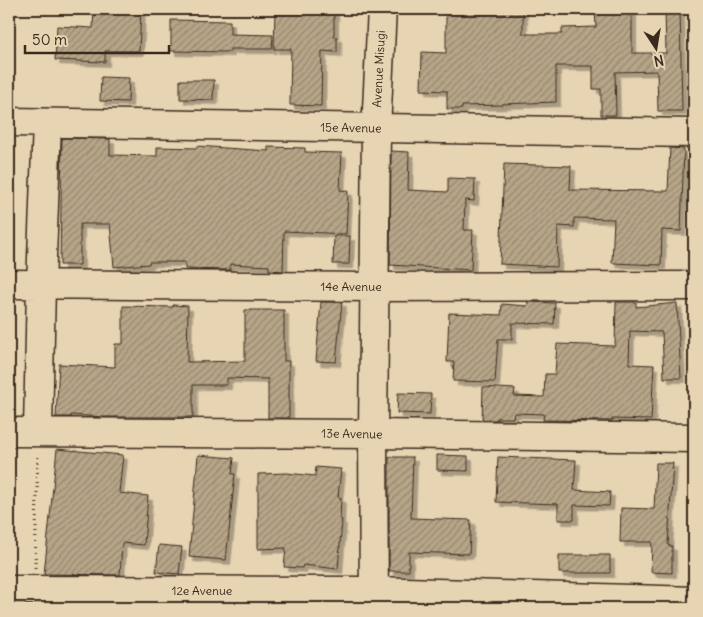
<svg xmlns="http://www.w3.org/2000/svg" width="703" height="617" font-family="Delius,sans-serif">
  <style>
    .building { fill: url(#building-hatch); stroke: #3b2a1e; filter: url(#shadow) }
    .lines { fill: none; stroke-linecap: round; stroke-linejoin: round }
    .minor-casing { stroke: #3b2a1e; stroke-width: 31 }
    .path { stroke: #3b2a1e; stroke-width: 3; stroke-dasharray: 1 4; stroke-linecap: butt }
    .minor { stroke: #e7d4b2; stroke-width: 28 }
    .labels { text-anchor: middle; stroke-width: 4.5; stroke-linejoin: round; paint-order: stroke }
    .street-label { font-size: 12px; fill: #3b2a1e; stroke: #e7d4b2 }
  </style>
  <defs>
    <pattern id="building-hatch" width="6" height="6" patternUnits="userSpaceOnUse" patternTransform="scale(1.25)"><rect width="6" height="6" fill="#b7a588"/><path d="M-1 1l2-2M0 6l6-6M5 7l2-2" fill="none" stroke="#96876f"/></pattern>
    <filter id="shadow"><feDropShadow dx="4.5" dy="4.5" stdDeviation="0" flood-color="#0004"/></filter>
  </defs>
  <rect width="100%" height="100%" fill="#e7d4b2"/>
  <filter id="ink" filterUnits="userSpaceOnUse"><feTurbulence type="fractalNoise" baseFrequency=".02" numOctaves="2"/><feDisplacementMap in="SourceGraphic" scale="10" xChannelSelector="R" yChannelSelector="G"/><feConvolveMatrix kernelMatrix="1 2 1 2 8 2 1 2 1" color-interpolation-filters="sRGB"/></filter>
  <g filter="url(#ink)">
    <path class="building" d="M94,9H141L139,51H105V62L55,60L57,26L93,28Z
      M275,9H334V37H337V52L322,51L321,106L290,105L291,49H274Z
      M446,9H523V34H562V28L596,27L595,9H632V53H666L665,9H680L682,111H658L657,71L615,72L616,115H601V89H593V66H556V102L502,104V105L462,106V109H447V91L421,90L422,52L446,53Z
      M171,20L230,21V34L273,35L272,49H230V52L171,51Z
      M101,77L129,78L128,102L100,101Z
      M180,80H214L213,100L180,99Z
      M62,138L110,139V155L157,156V147L197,148V146L268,151V147L305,148V152L342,153L340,190L348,191L346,234L284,231L283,271L269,270V266L230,264V270L185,269V262H149V264L114,267L110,224H80V265H60Z
      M670,148L684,149L681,231L662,230L661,265L612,263L614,219L574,218V227L558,226L557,267L500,264L504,164L571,166L570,190L668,191Z
      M391,151L409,152L408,190L448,192V178L475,179L474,201L465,200L464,230H473L471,270L390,265Z
      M334,236H350L349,264H333Z
      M321,302H342L336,362L316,361Z
      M528,302L555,303L554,324L512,323V339H498L495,382L453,381L454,362H447L449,313L501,315L502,304L527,306Z
      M616,302H636V307L677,303L681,378H664L662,332L630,331L629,364L654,365L651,420L612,419V421L543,420L544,414L514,413L513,418H497V420H482L483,387L515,389L514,396L544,397L545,374H555L557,344L615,346Z
      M173,305L188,306L187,362L245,361V310H284V361H289V418H268V379L227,378V385H193V417H105L71,415V417H56L59,364L115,367V344H123V306L173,307Z
      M398,393L431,394L430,414L397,413Z
      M57,449L123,455L119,493L148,496L144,545L122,543L120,575L44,574Z
      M198,455L234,458L232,474H235L226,560L189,557Z
      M437,455L468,456V471L437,470Z
      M389,457H413L411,518L471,520L469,554L409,552V571H389Z
      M498,457L576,460L574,490L610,492L609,506L574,505V520H558V504L496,502Z
      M656,463H673L668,545L672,546V573L651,572L652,542H620L621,508L654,509Z
      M316,467L341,469L338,497L341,498L340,519L342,520L338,569L303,565L302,568L284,567L286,548L258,549V474L287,473L315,476Z
      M159,545L182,547L179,574L156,572Z
      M559,555H610V573H559Z"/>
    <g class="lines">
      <defs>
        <path id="minor" d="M9,122L694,133
          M9,284L375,287L694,286
          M38,431L41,285L47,123
          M9,432L373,434L694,438
          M9,590L375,591L694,601
          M374,608L373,434L376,129L382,9"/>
      </defs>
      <use href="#minor" class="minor-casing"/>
      <path class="path" d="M35,568L38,454"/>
      <use href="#minor" class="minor"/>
    </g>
  </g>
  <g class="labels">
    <g class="street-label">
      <text transform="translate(379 69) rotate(-87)" y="4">Avenue Misugi</text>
      <text transform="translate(351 128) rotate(1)" y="4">15e Avenue</text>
      <text x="351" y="291">14e Avenue</text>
      <text transform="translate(352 434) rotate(1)" y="4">13e Avenue</text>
      <text x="202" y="595">12e Avenue</text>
    </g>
  </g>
  <rect width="703" height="617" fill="none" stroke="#e7d4b2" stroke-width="30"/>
  <rect x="15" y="15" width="673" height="587" fill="none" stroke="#3b2a1e" stroke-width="2" filter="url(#ink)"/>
  <g transform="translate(656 48) rotate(168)" stroke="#e7d4b2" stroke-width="4" paint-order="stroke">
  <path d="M0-4L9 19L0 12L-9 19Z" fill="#3b2a1e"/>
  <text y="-8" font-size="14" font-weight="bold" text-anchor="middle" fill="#3b2a1e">N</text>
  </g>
  <path d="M25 45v8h144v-8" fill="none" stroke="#3b2a1e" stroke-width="2.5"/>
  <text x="32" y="45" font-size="15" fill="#3b2a1e" stroke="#e7d4b2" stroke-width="4" paint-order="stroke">50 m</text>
</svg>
